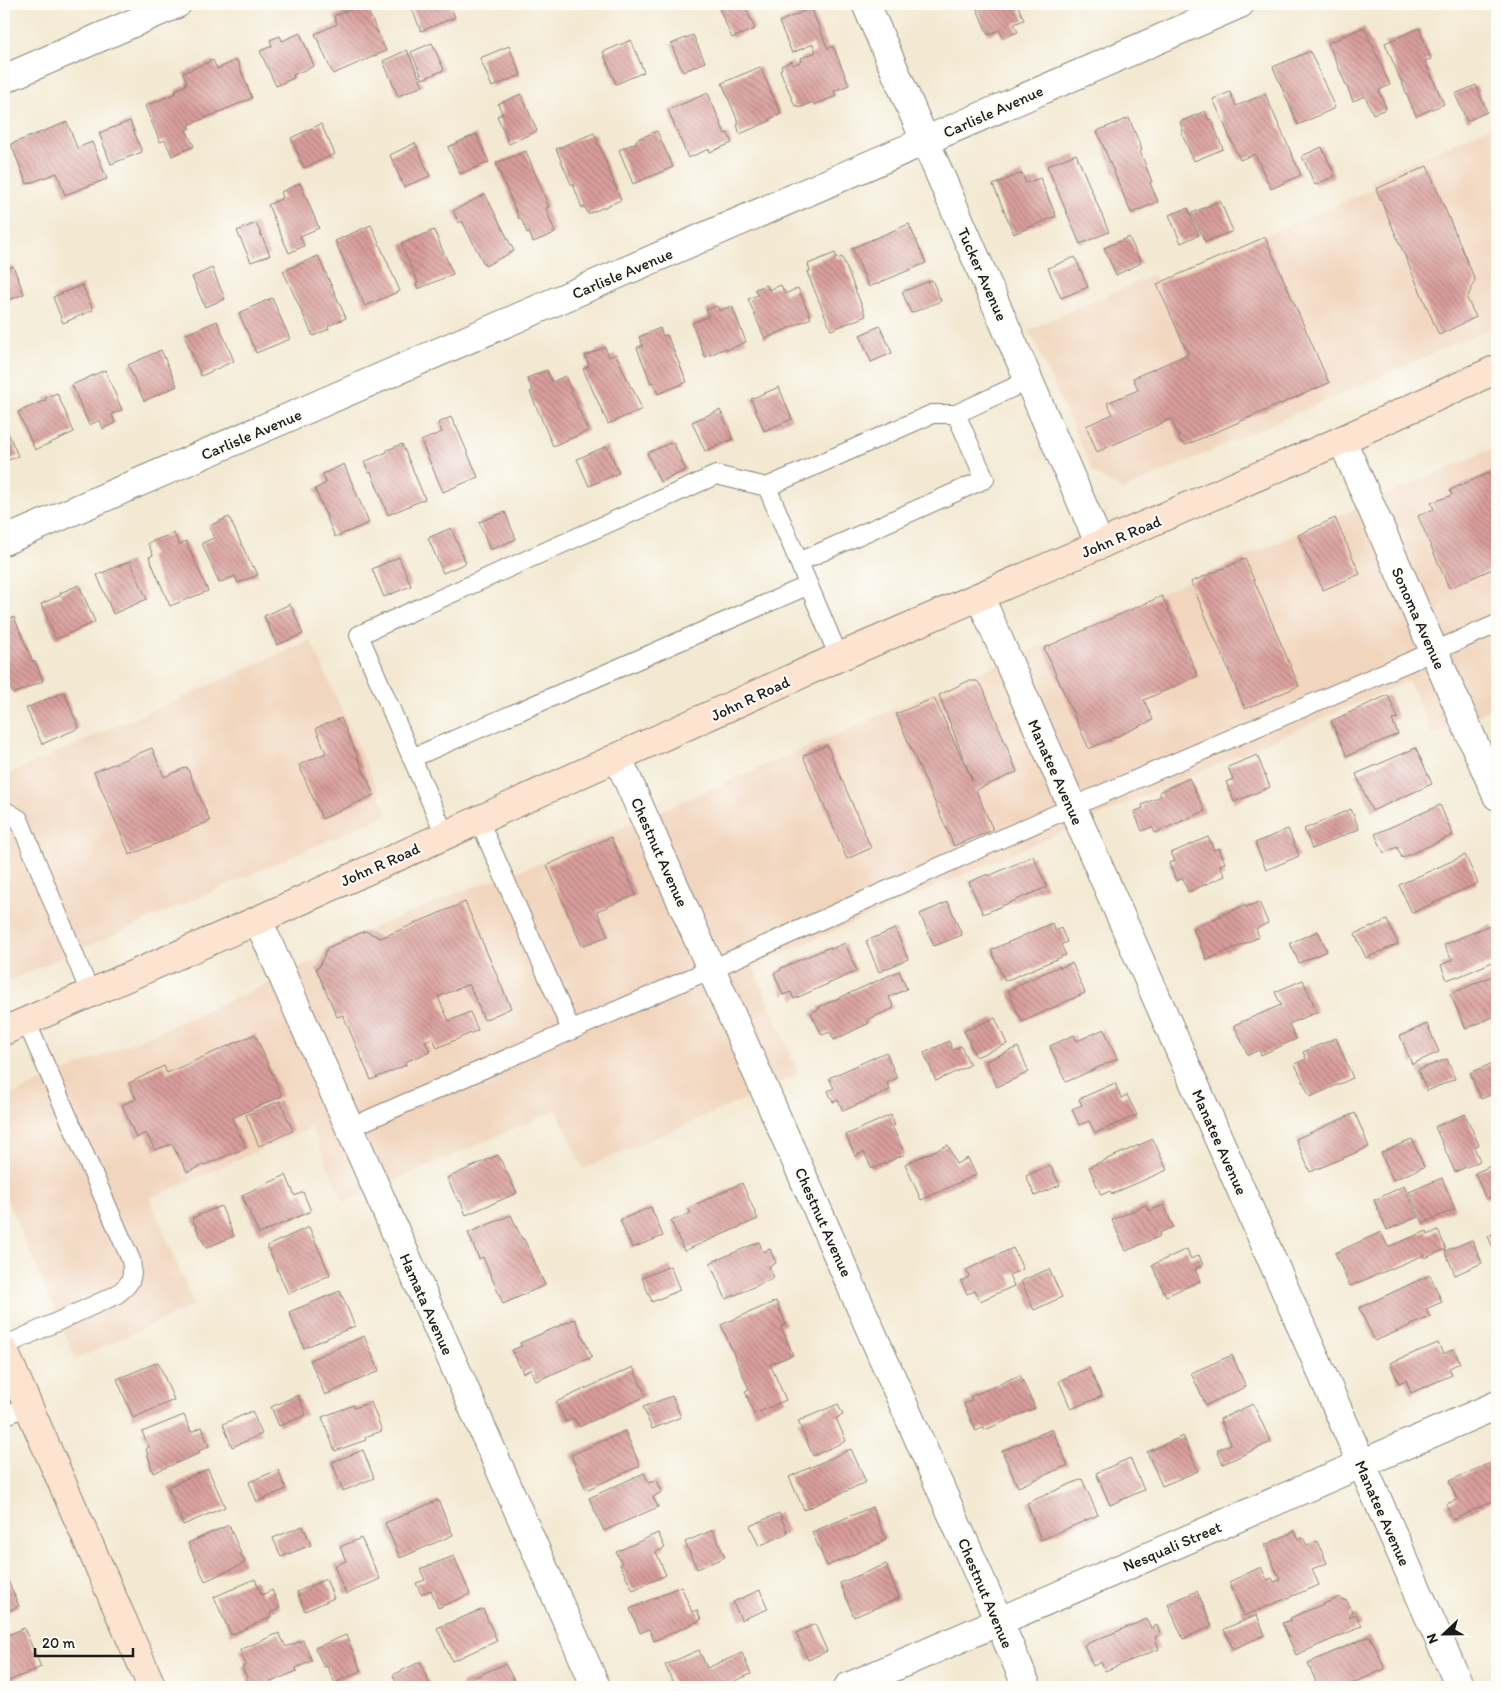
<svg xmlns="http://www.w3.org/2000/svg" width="1501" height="1691" font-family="Itim,sans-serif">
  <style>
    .built { fill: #f1d5bd }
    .building { fill: url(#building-back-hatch) }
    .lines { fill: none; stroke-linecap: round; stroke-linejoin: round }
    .lane-casing { stroke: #888277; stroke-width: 20 }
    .street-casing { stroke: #888277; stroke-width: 30 }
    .secondary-casing { stroke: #888277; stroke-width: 30 }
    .lane { stroke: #fff; stroke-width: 18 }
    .street { stroke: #fff; stroke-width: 28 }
    .secondary { stroke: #fde4d1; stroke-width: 28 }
    .labels { text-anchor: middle; stroke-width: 4.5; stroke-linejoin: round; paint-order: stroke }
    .street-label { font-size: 16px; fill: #1c1c1c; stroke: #fdfcf7 }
  </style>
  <defs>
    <pattern id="building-back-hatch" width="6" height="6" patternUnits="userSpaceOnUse" patternTransform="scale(1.25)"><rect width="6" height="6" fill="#d99e9b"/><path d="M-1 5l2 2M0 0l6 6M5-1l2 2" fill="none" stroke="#af807e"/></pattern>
  </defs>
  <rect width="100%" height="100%" fill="#fdfcf7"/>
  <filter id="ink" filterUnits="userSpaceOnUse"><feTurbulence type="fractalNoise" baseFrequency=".02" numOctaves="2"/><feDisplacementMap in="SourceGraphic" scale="10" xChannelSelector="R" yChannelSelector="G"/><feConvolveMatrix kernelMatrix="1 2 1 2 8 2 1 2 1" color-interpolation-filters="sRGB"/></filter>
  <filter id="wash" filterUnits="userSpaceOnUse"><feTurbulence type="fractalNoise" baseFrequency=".0096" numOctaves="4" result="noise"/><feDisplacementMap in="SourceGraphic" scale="20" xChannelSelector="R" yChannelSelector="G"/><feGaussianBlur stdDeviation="1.12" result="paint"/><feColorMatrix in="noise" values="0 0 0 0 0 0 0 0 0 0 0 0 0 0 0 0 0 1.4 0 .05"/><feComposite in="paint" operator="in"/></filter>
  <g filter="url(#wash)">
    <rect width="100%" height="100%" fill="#f3e9d2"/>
    <path class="built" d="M1497,124V325L1122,490L1093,472L1029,330L1153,275L1157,282L1373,189L1371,180Z
      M1497,447V706L1433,736L1409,681L753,966L799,1074L731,1105L583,1169L557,1110L344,1202L311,1128L150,1198L194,1305L76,1359L4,1193V1098L245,994L317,959L326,948L460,892L546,861Z
      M311,640L388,814L4,983V776Z"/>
    <g id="blocks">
      <path class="building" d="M364,4H365L386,51L333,74L315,34L337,24L334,16Z
        M410,4H449L455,17L421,31Z
        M730,4H744L755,29L732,38L719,8Z
        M975,4H1017L1024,20L1014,24L1018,32L1003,38L999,30L988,35Z
        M811,8L828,49L833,46L849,85L834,91L836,96L814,105L813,102L799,108L797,105L795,106L780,70L782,69L781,66L792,61L793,65L802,61L801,58L816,52L813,44L792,53L779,22Z
        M1364,27L1390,85L1379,90L1386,109L1373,114L1365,96L1353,101L1328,43Z
        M1419,28L1431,59L1425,61L1444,104L1416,116L1385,43Z
        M300,33L314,66L293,75L294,78L276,86L260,51L272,46L270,40L280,36L282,41Z
        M693,35L705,62L683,72L671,44Z
        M631,40L644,72L616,84L603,52Z
        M432,43L444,70L423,79L411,52Z
        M509,46L521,75L492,87L480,58Z
        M407,50L423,86L398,96L383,61Z
        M1310,51L1335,108L1298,125L1273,67Z
        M213,60L217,69L237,60L252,98L189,125L190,128L186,130L194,146L172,156L165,140L160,142L145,106L176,93L175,90L186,85L185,83L187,82L183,73Z
        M760,67L781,114L769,119L770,121L740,134L737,125L739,124L722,83Z
        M1476,85L1487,112L1467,121L1455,94Z
        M1230,92L1236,106L1265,94L1301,175L1271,189L1255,154L1240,160L1213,99Z
        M708,93L725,134L728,133L732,143L710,152L709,149L688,158L668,110Z
        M521,94L537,131L509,144L497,116L503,114L498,104Z
        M1205,111L1209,120L1211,119L1223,149L1194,161L1181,132L1183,131L1180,122Z
        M1129,118L1142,150L1140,151L1152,182L1150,183L1158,202L1131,213L1097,131Z
        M130,121L142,152L111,164L99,133Z
        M67,122L77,148L92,142L107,179L65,195L57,173L27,184L11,144Z
        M321,124L335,154L304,168L291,138Z
        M657,131L673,167L633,184L619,150L637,142L636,140Z
        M594,133L621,200L588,214L585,207L582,208L573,184H571L556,149Z
        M476,134L489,162L460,174L448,147Z
        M415,143L430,176L404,187L390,155Z
        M1322,147L1335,176L1315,185L1302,156Z
        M526,151L549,207L546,208L555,233L533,242L529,232L527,233L521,218L519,219L496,163Z
        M1076,154L1109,232L1080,244L1047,166Z
        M1427,166L1475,280L1467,299L1476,317L1439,335L1376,189Z
        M1022,173L1026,183L1040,178L1056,216L1014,234L993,185Z
        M300,183L319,228L300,236L304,246L289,253L268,205L283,198L281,192Z
        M485,194L514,251L485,266L462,221L459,223L453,211Z
        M1220,201L1233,231L1205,242L1192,213Z
        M1188,208L1199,235L1181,243L1169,215Z
        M256,223L270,255L251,262L237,231Z
        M909,224L926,263L869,287L852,248Z
        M371,225L400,291L365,306L335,241Z
        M434,230L453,274L418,289L416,284L418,283L401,244Z
        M1129,237L1141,263L1116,275L1104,248Z
        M1265,237L1329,383L1186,445L1181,442L1171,419L1097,452L1086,426L1113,414L1107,403L1138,390L1133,378L1188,354L1157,284Z
        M835,253L837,259L842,257L866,316L831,330L807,272L810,271L808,264Z
        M318,256L346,318L328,326L329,329L313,336L283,271Z
        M1075,257L1088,287L1061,298L1048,268Z
        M13,266L24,294L4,302V270Z
        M212,268L225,299L205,307L192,277Z
        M932,280L941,301L911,313L902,292Z
        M82,285L93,310L63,323L53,297Z
        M767,285L769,290L781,285L785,294L798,288L811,318L765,339L748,299L758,295L755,289Z
        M272,298L290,339L256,353L239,313Z
        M717,306L719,311L732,306L746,342L727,350L726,348L705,357L692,323L709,316L706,310Z
        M217,321L234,361L201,376L184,335Z
        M880,326L892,353L871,362L860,335Z
        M660,328L663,336L667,335L687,382L658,394L653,382L651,383L637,348L643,346L639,337Z
        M605,347L609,357L616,354L631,388L632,387L642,409L608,424L583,369L589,366L585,356Z
        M161,350L177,386L144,401L128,365Z
        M105,370L122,410L112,414L115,423L103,429L100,420L89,425L72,385Z
        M547,370L552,382L565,376L588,431L553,446L530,392L533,391L527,378Z
        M779,387L792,419L764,431L751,399Z
        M57,393L74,432L35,450L18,412L46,400L45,398Z
        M720,410L733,439L705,451L692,422Z
        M451,417L455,426H456L478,477L443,492L421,441L442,432L438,423Z
        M4,423L18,456L4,462Z
        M673,442L686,470L660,482L647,453Z
        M402,444L425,499L388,515L371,472L369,473L364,462L387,452V450Z
        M607,446L619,473L589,486L577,459Z
        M344,464L369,523L335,537L315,489L326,483L323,474Z
        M1493,471L1497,480V567L1449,588L1418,516L1434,509L1431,503L1452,495L1450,490Z
        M505,512L516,539L490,550L479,522Z
        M229,517L252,567L254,566L258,575L238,583L235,576L219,583L202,543L214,538L209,526Z
        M1335,518L1360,574L1323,590L1298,535Z
        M451,528L466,563L443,573L428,538Z
        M174,533L179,545L186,541L208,591L170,606L149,557L153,555L148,543Z
        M399,557L411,586L384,597L372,569Z
        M1245,559L1299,686L1245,709L1191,582Z
        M130,561L147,599L113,614L97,575Z
        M79,585L95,622L56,639L41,604L61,595L60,593Z
        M1162,596L1198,676L1144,700L1153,720L1089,749L1044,648Z
        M290,604L303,634L277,645L264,616Z
        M14,617L33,662L35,661L43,681L13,694L4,674V622Z
        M968,681H977L983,688L1017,772L976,790L993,830L954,846L896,714L934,698L973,782L939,695Z
        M64,692L79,728L42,744L26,708Z
        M1388,695L1398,718L1392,720L1398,734L1347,756L1331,721Z
        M341,718L374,795L322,819L299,765L326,753L316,728Z
        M827,745L871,848L847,859L803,756Z
        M152,748L164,777L187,767L210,821L130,855L94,772Z
        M1416,748L1432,784L1372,811L1356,774Z
        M1257,755L1270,787L1234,802L1226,782L1233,779L1228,767Z
        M1189,778L1205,811L1155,833L1152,827L1142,831L1134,812L1143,808L1142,805L1161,796L1159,792Z
        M1440,805L1453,835L1402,858L1397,847L1384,853L1375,834Z
        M1351,809L1359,829L1312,849L1304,829Z
        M1288,829L1299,856L1266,870L1255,843Z
        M611,837L636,895L597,911L608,936L582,946L547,865Z
        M1208,837L1214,850L1219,848L1225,863L1220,865L1225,876L1188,892L1183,878L1176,881L1169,863L1175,861L1171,853Z
        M1465,855L1478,883L1412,913L1399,885Z
        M1033,856L1047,887L983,914L969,882L988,874L989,876Z
        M465,902L511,1008L484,1020L469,984L438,997L449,1021L470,1012L478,1030L437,1048L433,1038L425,1041L430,1052L405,1062L406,1065L371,1080L343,1015L337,1017L316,968L319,967L327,948L365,931L381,938Z
        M948,902L962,935L934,946L920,914Z
        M1259,902L1268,923L1256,929L1259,937L1207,960L1193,928L1245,905L1246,907Z
        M1387,920L1398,944L1366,958L1355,934Z
        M1052,923L1055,931L1061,928L1067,942L1061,945L1066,955L1005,981L991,950Z
        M1492,924L1497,935V945L1492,948L1497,960L1458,977L1457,976L1447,980L1441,965L1452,960L1444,945Z
        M895,929L908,959L879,972L866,941Z
        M1318,931L1327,951L1299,963L1290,943Z
        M845,943L857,971L794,999L791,992L783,995L774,973L781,970V968L830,947L831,949Z
        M1072,963L1085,993L1022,1022L1008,991L1020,985V984L1060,966V968Z
        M899,971L907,989L889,997L894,1008L867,1020L869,1023L834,1040L830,1032L822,1035L811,1013L819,1009V1007Z
        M1497,974V1015L1466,1029L1450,994Z
        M1303,980L1317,1012L1289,1024L1296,1039L1261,1055L1259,1050L1248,1055L1234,1025L1281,1005L1275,992Z
        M995,1018L1007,1044L976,1057L964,1031Z
        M1427,1024L1439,1052L1412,1064L1400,1036Z
        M1104,1029L1117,1059L1066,1082L1050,1046L1074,1035L1077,1041Z
        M255,1034L282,1096L232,1118L246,1148L187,1172L172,1144L155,1150L146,1133L136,1138L122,1105L136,1099L129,1083L164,1066L167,1073Z
        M1336,1038L1353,1078L1310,1097L1295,1064L1306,1059L1303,1052Z
        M949,1041L952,1050L961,1046L970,1065L936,1081L924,1053Z
        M1018,1047L1029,1072L997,1087L986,1061Z
        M886,1052L897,1078L887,1083L890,1090L843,1111L838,1100L833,1102L828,1091L834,1088L829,1078Z
        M1447,1059L1455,1079L1427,1091L1418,1070Z
        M1497,1061V1092L1481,1099L1470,1073Z
        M1115,1083L1121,1098L1127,1095L1137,1115L1095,1133L1089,1121L1079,1125L1072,1109L1082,1105L1079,1099Z
        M280,1101L293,1131L259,1146L246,1115Z
        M1355,1113L1369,1147L1310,1172L1296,1139Z
        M1465,1114L1479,1145L1474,1147L1480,1161L1455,1172L1435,1127Z
        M891,1115L895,1125L892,1126L905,1154L872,1169L864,1152L855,1156L846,1135Z
        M1153,1139L1167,1170L1112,1194L1110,1191L1101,1195L1089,1167Z
        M1412,1139L1424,1167L1393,1180L1381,1153Z
        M948,1145L956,1164L968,1158L976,1175L921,1200L905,1164Z
        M498,1155L517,1193L466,1215L460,1200L458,1201L447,1178Z
        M1497,1163V1194L1486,1199L1475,1173Z
        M1050,1165L1060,1185L1035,1196L1026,1176Z
        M286,1175L295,1196L303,1192L311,1211L259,1234L242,1195Z
        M1442,1178L1455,1209L1423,1223L1409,1192Z
        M742,1183L758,1219L684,1251L671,1221L691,1213L688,1208Z
        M1404,1186L1418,1217L1387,1230L1374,1200Z
        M1146,1205L1149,1211L1164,1205L1173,1227L1159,1233L1160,1236L1126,1251L1112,1220Z
        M221,1206L234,1236L206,1248L192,1218Z
        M651,1207L663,1236L632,1248L620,1220Z
        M511,1215L522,1239H524L545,1285L503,1304L483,1257L479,1259L468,1233Z
        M309,1227L330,1275L288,1294L267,1246Z
        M1438,1230L1446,1249L1425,1258L1424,1255L1350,1286L1335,1253L1381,1232L1388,1247L1427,1231L1428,1235Z
        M1497,1232V1258L1488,1236Z
        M1472,1240L1482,1263L1455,1275L1445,1251Z
        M759,1242L763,1252L770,1249L776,1263L769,1266L774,1278L726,1299L710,1263Z
        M1013,1248L1023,1269L1009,1275L1014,1286L980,1301L975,1291L967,1294L961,1281L969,1277L966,1270Z
        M1187,1249L1191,1259L1199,1255L1203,1265L1195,1269L1200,1281L1166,1296L1152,1265Z
        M670,1266L680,1290L652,1302L642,1278Z
        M1049,1269L1062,1297L1034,1310L1021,1281Z
        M1430,1275L1442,1302L1426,1309L1430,1317L1375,1341L1359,1308Z
        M340,1291L355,1326L304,1348L289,1312Z
        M776,1301L786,1324L781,1327L793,1355L770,1364L786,1400L754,1414L745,1391L749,1389L721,1325Z
        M575,1319L592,1357L536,1381L531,1369L523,1373L512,1350L522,1346L520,1343Z
        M364,1336L379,1371L325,1395L310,1360Z
        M1438,1343L1443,1354L1454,1349L1460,1363L1449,1368L1452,1375L1411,1393L1406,1380L1399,1383L1390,1363Z
        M1232,1355L1246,1387L1206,1405L1191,1373Z
        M158,1362L174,1400L133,1418L117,1379Z
        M633,1367L646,1396L579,1427L574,1418L566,1422L556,1402Z
        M1089,1368L1102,1396L1071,1409L1059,1381Z
        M1020,1375L1035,1408L985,1430L984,1427L976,1431L964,1404L972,1400L970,1397Z
        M298,1395L306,1415L279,1426L271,1407Z
        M672,1396L681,1417L652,1429L643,1407Z
        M371,1402L382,1431L365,1437L366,1440L335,1451L322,1417L354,1405V1408Z
        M838,1404L843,1415L836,1418L846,1441L813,1456L798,1421Z
        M1253,1404L1271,1442L1223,1464L1217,1450L1231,1444L1220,1419Z
        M252,1411L262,1434L232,1447L223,1424Z
        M184,1415L191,1432L202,1427L209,1446L199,1451L200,1453L153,1473L146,1449L149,1447L142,1432Z
        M1052,1429L1068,1465L1018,1487L1002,1451Z
        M625,1431L640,1466L586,1490L571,1455Z
        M1183,1436L1198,1471L1162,1486L1147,1452Z
        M851,1449L866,1482L804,1510L789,1477Z
        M363,1450L374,1478L343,1491L332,1462Z
        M1130,1458L1144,1490L1110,1505L1096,1473Z
        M1495,1461L1497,1467V1499L1453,1520L1446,1504L1457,1500L1449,1481Z
        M208,1469L225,1507L183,1525L168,1487Z
        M278,1470L286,1489L257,1502L249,1482Z
        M644,1473L649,1483L657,1480L662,1492L653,1497L658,1507L604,1531L589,1498Z
        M1082,1479L1098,1515L1041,1540L1027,1503Z
        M438,1500L453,1535L400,1558L385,1523Z
        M872,1507L886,1539L882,1540V1542L827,1566L812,1532Z
        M779,1513L788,1533L759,1546L750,1526Z
        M229,1525L245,1563L205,1581L188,1543Z
        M303,1526L311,1545L281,1557L273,1538Z
        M713,1530L725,1557L697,1569L685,1542Z
        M1295,1531L1299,1539L1303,1538L1307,1545L1317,1541L1327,1563L1312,1569L1319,1585L1244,1616L1229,1582L1261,1567L1267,1580L1272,1578L1274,1582L1280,1580L1265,1545Z
        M658,1533L665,1548L656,1552L666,1575L633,1590L620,1565L622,1564L616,1552Z
        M361,1538L380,1579L346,1594L334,1566L346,1561L340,1547Z
        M454,1556L470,1594L438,1608L431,1590L421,1594L416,1583L425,1580L420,1569Z
        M886,1564L899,1598L854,1617L840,1583Z
        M4,1571L19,1606L4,1613Z
        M255,1579L262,1595L272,1590L280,1608L270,1613L271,1617L231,1635L214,1597Z
        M326,1579L334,1598L305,1611L297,1592Z
        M681,1586L692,1612L697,1610L701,1620L654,1641L649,1629L640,1633L630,1609Z
        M760,1590L768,1609L741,1620L733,1602Z
        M1197,1591L1212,1626L1183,1639L1168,1604Z
        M1340,1597L1341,1599L1347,1601L1352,1611L1349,1617L1356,1614L1362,1626L1353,1629L1354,1630L1296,1655L1282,1623L1291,1620L1290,1618Z
        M483,1609L497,1641L452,1661L437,1628Z
        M1257,1615L1265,1635L1233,1649L1224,1629Z
        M1147,1619L1151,1628L1157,1625L1161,1635L1155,1637L1159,1649L1105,1671L1101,1662L1093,1666L1084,1645Z
        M815,1624L827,1651L808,1660L796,1633Z
        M24,1628L41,1667L4,1683V1637Z
        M279,1633L286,1647L303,1640L312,1661L296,1668L297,1671L259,1687H251L242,1667L246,1665L240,1650Z
        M346,1635L361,1671L335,1683L327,1666L324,1667L315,1648Z
        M1370,1636L1385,1669L1344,1687H1318L1308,1663Z
        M699,1650L707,1668L742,1653L751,1674L721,1687H675L665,1665Z
        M420,1662L431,1687H398L393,1675Z
        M505,1664L518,1687H463L461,1683Z"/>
    </g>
  </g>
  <g filter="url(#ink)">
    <use href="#blocks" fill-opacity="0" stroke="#888277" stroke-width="1"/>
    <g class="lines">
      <defs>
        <path id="lane" d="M799,562L985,479L956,414
          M839,657L767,487L932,414H956L1029,380
          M412,758L809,585
          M4,810L19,819L90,993
          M479,820L571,1030
          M445,835L359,635L716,475L767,487
          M349,1128L741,956L1072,807L1497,624
          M4,1346L116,1295C131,1284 134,1279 131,1260L26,1021
          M4,1416L28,1406"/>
        <path id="street" d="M866,4L1100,545
          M4,79L177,4
          M1342,440L1497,796
          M4,541L1240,4
          M980,597L1460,1687
          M618,758L981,1580L1027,1687
          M258,920L596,1687
          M848,1687L1497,1405"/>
        <path id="secondary" d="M4,1031L258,920L839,657L1342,440L1497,369
          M4,1351L152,1687"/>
      </defs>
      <use href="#lane" class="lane-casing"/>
      <use href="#street" class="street-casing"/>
      <use href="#secondary" class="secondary-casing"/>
      <use href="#lane" class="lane"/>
      <use href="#street" class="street"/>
      <use href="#secondary" class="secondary"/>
    </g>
  </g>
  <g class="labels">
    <g class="street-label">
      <text transform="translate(993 111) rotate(-24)" y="6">Carlisle Avenue</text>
      <text transform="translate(622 273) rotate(-23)" y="6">Carlisle Avenue</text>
      <text transform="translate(983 274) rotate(66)" y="6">Tucker Avenue</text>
      <text transform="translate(251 434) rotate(-23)" y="6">Carlisle Avenue</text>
      <text transform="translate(1121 536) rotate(-23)" y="6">John R Road</text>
      <text transform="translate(1419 618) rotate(66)" y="6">Sonoma Avenue</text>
      <text transform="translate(750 698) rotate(-25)" y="6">John R Road</text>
      <text transform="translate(1056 772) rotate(66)" y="6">Manatee Avenue</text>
      <text transform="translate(660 852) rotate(66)" y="6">Chestnut Avenue</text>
      <text transform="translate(380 864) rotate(-24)" y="6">John R Road</text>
      <text transform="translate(1220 1142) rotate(66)" y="6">Manatee Avenue</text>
      <text transform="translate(824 1222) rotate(66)" y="6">Chestnut Avenue</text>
      <text transform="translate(427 1304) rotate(66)" y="6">Hamata Avenue</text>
      <text transform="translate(1383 1513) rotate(66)" y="6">Manatee Avenue</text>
      <text transform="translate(1172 1546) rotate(-23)" y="6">Nesquali Street</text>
      <text transform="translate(986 1593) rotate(67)" y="6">Chestnut Avenue</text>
    </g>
  </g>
  <rect width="1501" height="1691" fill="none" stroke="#fdfcf7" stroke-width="20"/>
  <g transform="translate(1444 1634) rotate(248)" stroke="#fdfcf7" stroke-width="4" paint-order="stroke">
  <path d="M0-4L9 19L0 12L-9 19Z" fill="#1c1c1c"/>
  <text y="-8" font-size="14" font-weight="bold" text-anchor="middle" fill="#1c1c1c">N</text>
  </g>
  <path d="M35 1648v8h98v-8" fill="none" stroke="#1c1c1c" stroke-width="2.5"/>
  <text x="42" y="1648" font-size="15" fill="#1c1c1c" stroke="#fdfcf7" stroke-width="4" paint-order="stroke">20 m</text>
</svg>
